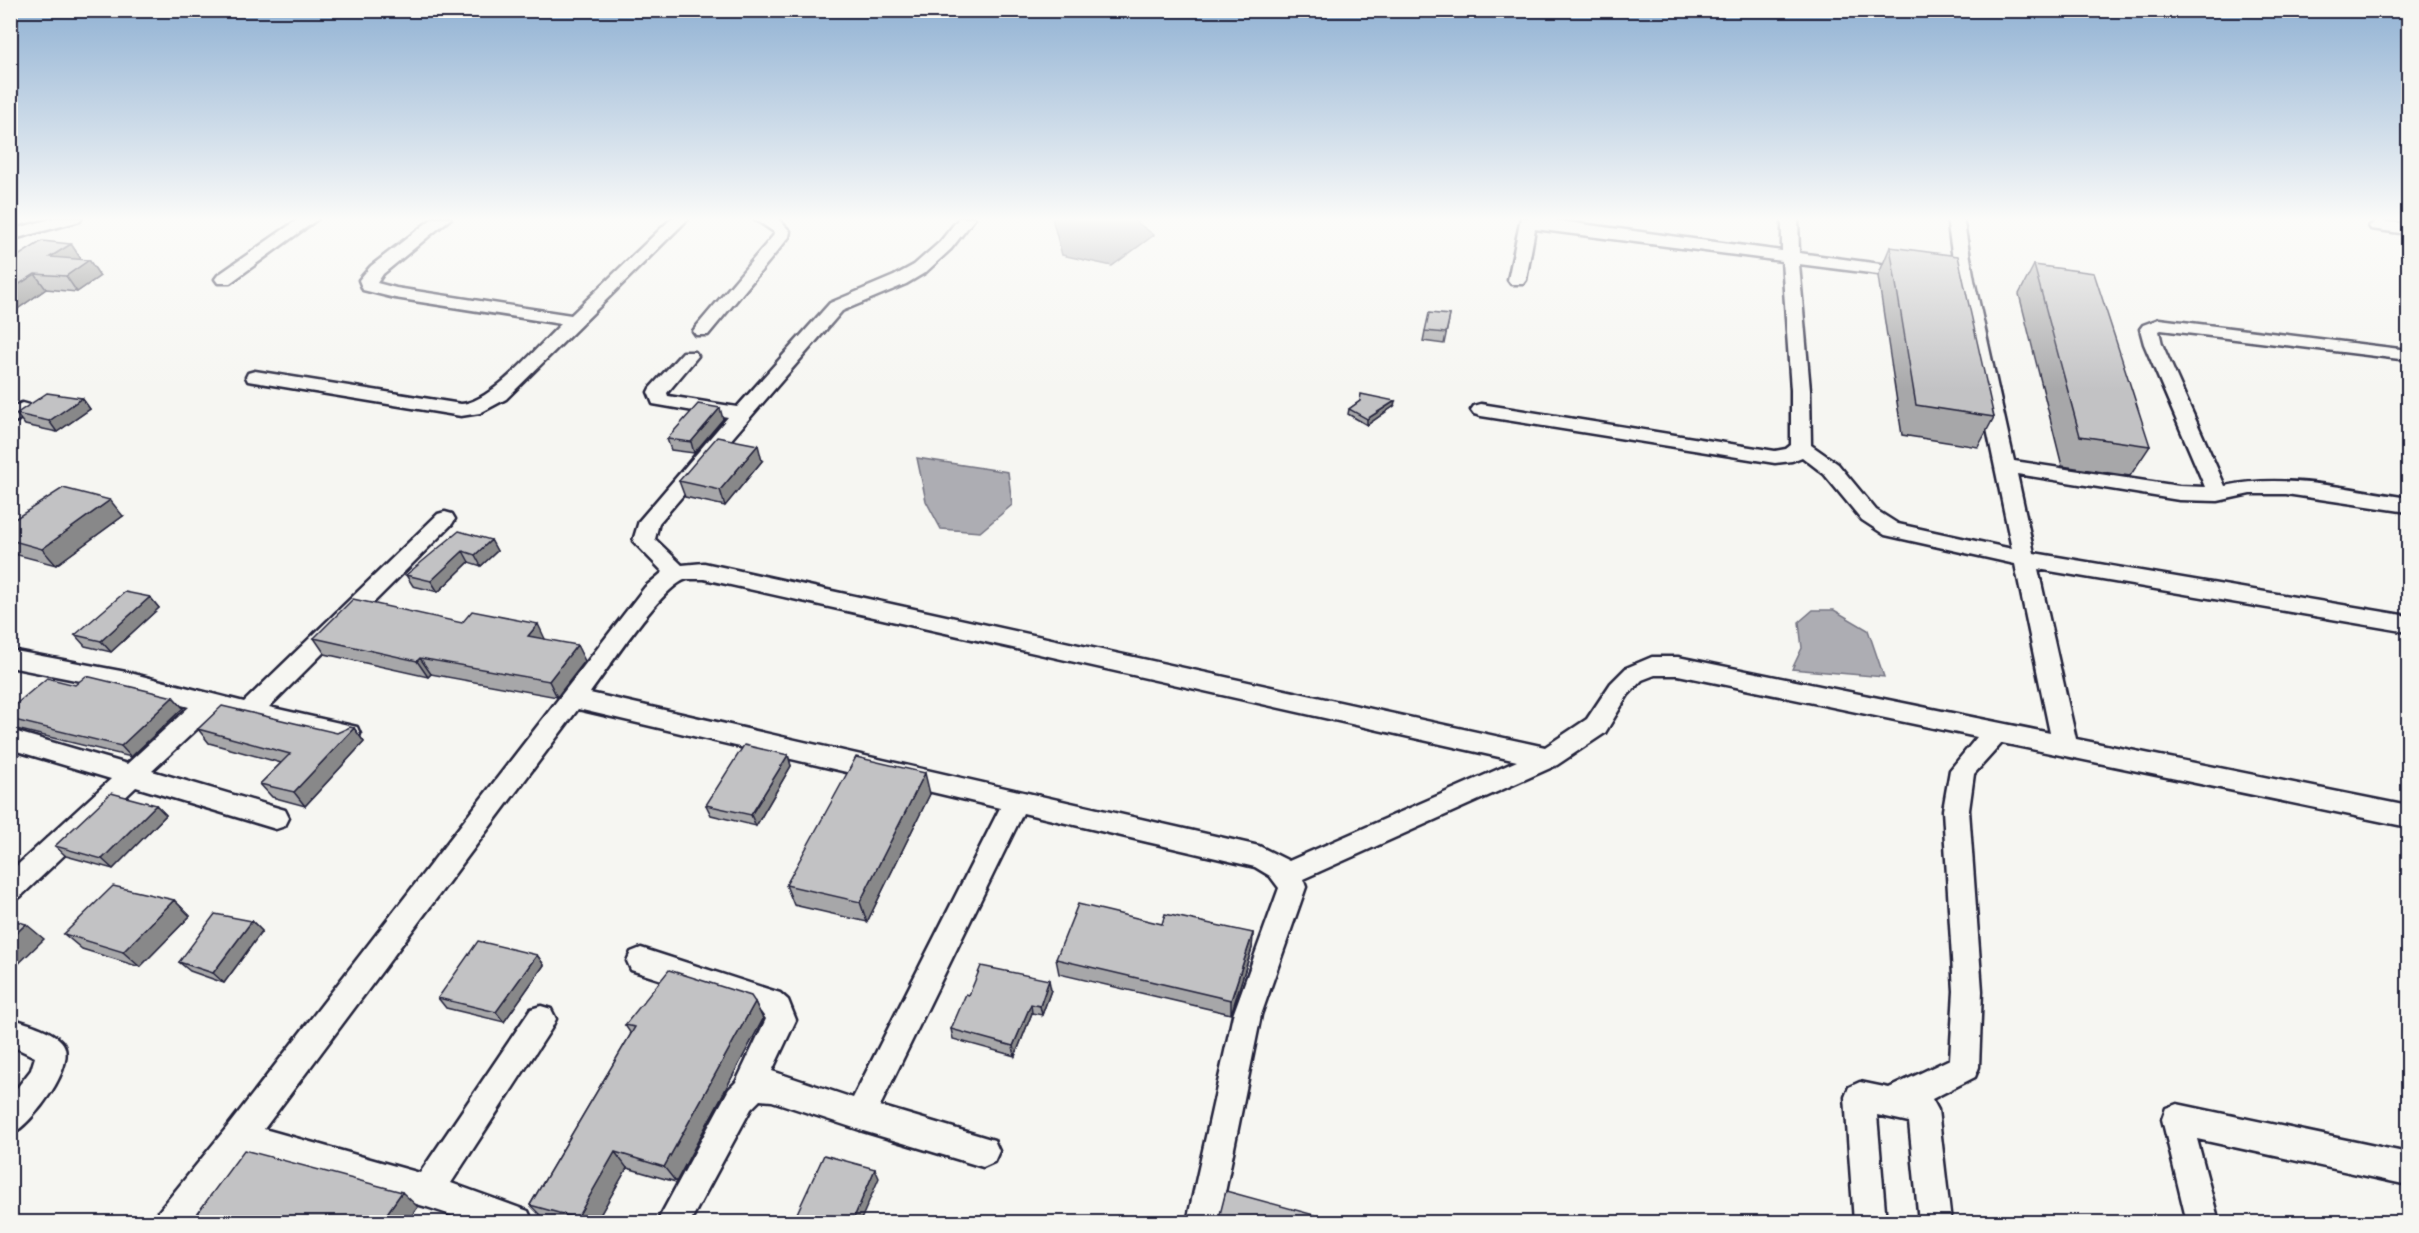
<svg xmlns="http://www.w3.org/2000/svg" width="2419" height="1233" font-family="'Patrick Hand',sans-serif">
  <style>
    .water { fill: #adadb3; stroke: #757583; stroke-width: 1.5 }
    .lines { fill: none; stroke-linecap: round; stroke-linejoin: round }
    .minor-casing { stroke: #22223b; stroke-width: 5 }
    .minor { fill: #f6f6f2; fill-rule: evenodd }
    .wall { fill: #a7a7a9; stroke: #22223b; stroke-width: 1.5 }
    .shaded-wall { fill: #888889; stroke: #22223b; stroke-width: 1.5 }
    .building { fill: #c2c2c4; stroke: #22223b; stroke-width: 1.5 }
  </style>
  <rect width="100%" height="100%" fill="#f6f6f2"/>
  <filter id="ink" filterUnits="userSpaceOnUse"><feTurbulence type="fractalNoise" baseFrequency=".0167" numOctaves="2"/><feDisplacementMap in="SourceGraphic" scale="12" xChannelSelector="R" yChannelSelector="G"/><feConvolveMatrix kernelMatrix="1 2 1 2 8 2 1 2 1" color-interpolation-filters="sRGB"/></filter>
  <g filter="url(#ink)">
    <path class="water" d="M1052,218H1131L1154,235L1112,266L1062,255Z
      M917,458L1008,472L1012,505L980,532L941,529L926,501Z
      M1813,610H1834L1868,630L1884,677L1792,669L1802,648L1799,622Z"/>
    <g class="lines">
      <defs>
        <path id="minor" d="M55,218H82L80,221L10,240V230Z
          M300,218H319L230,283H218L215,279L218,275Z
          M433,218H451L383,274L377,283L396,288L571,315L672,218H689L506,399L480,413L461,416L248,381L246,377L248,373L255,371L461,404C492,402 538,346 561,324L395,298L363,290L359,280L371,266Z
          M753,218L778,219L790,231L789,237L708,335H696L693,331L696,327L773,236L774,232Z
          M959,218H975L951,249L926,272L906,284L842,311L659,523L655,539L682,565L704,563L1545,747L1587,719L1611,683L1626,668L1652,657H1678L2050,733L2015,564L1885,535L1862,520L1824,474L1802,457L1792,461L1775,463L1481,416L1474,414L1471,410L1474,406L1481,404L1775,451L1786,449L1791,445V390L1782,261L1535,229L1526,280L1523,284H1511L1508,280L1521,218H1537L1782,251V218H1798L1799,253L1910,268L1916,269L1918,273L1916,277L1910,278L1799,264L1810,390L1811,445L1838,464L1876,510L1898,524L2012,549L1956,280L1947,218H1963L1974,280L2014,461L2179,486L2205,487L2144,344L2140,329L2143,325L2159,319L2408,350V360L2161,330L2159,331L2162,344L2225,486C2285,473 2348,489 2408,498V512L2286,494H2250L2218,501L2179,500L2017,474L2034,553L2408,616V632L2038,569L2076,739L2408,806V827L2002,743L1974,774L1969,810L1982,991L1979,1067L1975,1077L1932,1099L1938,1110L1951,1222H1919L1909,1122L1877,1115L1886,1222H1854L1845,1097L1849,1087L1860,1082L1889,1088L1950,1059L1954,991L1943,810L1950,770L1977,737L1678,675H1655L1642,680L1628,695L1605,733L1557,765L1303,879L1306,887L1261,1015L1219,1222H1187L1233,1015L1279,888L1270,876L1255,867L1023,813L880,1106L994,1140L999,1151L994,1162L983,1167L860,1130L772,1101L760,1100L751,1109L690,1222H657L729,1089L736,1082L766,1019L761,1012L631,970L627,961L631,952L641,948L780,993L788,1000L796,1020L772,1071L853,1098L1000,808L578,709L264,1129L420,1173L531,1009L541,1006L551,1009L556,1019L551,1029L451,1183L528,1211L533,1222H472L427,1207L245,1154L190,1222H154L159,1211L228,1126L645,587L663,572L633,541L639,521L728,417L653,404L648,392L650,388L683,352H695L698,356L667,393L668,396L737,407L830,303L894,276L914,265L940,242ZM687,579H704L1517,761L1289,861L1259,846L590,693C608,669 662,585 687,579Z
          M2377,221L2408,224V234L2371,229L2369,226Z
          M22,403L29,405L32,409L17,421L10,423V408Z
          M445,512L452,514L455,519L452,524L269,707L357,727L360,734L357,741L348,744L214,713L152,771L285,810L289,818L285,826L276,829L136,787L20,897L10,900V872L111,779L10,749V730L127,764L189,707L126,690L10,667V650L126,672L244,702L438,514Z
          M10,1018C26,1023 50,1029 61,1041C81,1062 31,1126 10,1135V1097L31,1070L35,1057L10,1045Z
          M2177,1104L2408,1153V1185L2197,1139L2219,1222H2187L2162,1119L2166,1108Z"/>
      </defs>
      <use href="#minor" class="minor-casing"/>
      <use href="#minor" class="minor"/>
    </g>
    <path class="wall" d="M71,244L81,259L80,260H89L100,276L77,292L46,289L16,310L10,309V261Z
      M1890,247L1994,417L1978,447L1902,435L1878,276Z
      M2034,265L2150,446L2130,476L2062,466L2019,294Z
      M1450,315L1444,344L1423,341L1425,331Z
      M82,398L90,409L57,432L25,425L16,414Z
      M1360,401L1394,406L1367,425L1348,414L1349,409Z
      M723,419L694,453L671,450L667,439Z
      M762,461L725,506L685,497L679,481Z
      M123,516L56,565L10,553V522Z
      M491,540L497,551L481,566L469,562L438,592L413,586L406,575Z
      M150,597L159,608L111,652L85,646L75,635Z
      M462,623L585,661L557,697L431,674L428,677L325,654L314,638Z
      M173,697L183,708L131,757L12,728L10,727V709Z
      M354,728L364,742L305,806L272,797L260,784L281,763L209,743L198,729L337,733Z
      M788,755L791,766L756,826L711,815L706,805Z
      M930,794L867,922L794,905L786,885Z
      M156,805L166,815L113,869L66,856L55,846Z
      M174,900L190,916L140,967L82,949L64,934Z
      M252,921L262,931L224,983L190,971L179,962Z
      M1162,924L1253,933L1252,948L1231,1014L1059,974L1056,959Z
      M537,955L544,965L504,1022L446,1008L438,998Z
      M1051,990L1042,1015L1032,1013L1015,1056L953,1039L951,1029L969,995Z
      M755,1002L763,1019L676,1182L627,1168L596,1222H553L545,1220L530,1205L631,1034L625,1025Z"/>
    <path class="shaded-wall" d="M71,244L81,259L61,273L50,257Z
      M89,260L100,276L77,292L66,276Z
      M35,274L46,289L16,310L10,302V290Z
      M82,398L90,409L57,432L49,421Z
      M1395,401L1394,406L1367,425V419Z
      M720,408L723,419L694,453L691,442Z
      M758,445L762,461L725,506L720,490Z
      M110,500L123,516L56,565L42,549Z
      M491,540L497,551L481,566L475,555Z
      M463,551L469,562L438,592L431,581Z
      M150,597L159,608L111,652L101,641Z
      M538,624L546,641L528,636Z
      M577,645L585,661L557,697L549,681Z
      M420,658L431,674L428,677L417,661Z
      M173,697L183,708L131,757L121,746Z
      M354,728L364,742L305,806L294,792Z
      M788,755L791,766L756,826L751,815Z
      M925,773L930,794L867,922L860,902Z
      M10,796L16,801L10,806Z
      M156,805L166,815L113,869L102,859Z
      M174,900L190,916L140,967L123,952Z
      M252,921L262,931L224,983L213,973Z
      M26,924L44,939L10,972V939Z
      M1253,933L1252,948L1231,1014V1000Z
      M537,955L544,965L504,1022L496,1012Z
      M1049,980L1051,990L1042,1015L1040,1006Z
      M755,1002L763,1019L676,1182L664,1167Z
      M1031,1004L1032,1013L1015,1056L1013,1046Z
      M615,1152L627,1168L596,1222H581L577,1218Z
      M875,1169L879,1178L860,1222H852Z
      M402,1192L418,1207L407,1222H381Z"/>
    <path class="building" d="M42,241L71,244L50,257L89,260L66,276L35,274L10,290V261Z
      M1890,247L1958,256L1994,417L1916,405Z
      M2034,265L2094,273L2150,446L2080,436Z
      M1429,313L1450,315L1446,333L1425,331Z
      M47,393L82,398L49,421L16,414Z
      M1361,394L1395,401L1367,419L1349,409L1360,401Z
      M698,404L720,408L691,442L667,439Z
      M717,437L758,445L720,490L679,481Z
      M63,488L110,500L42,549L10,540V522Z
      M459,531L491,540L475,555L463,551L431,581L406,575Z
      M125,592L150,597L101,641L75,635Z
      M353,599L462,623L472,611L538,624L528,636L577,645L549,681L420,658L417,661L314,638Z
      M86,676L173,697L121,746L10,719V709L47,678L75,685Z
      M222,706L337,733L350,727L354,728L294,792L260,784L290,754L198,729Z
      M744,745L788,755L751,815L706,805Z
      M856,757L925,773L860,902L786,885Z
      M111,793L156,805L102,859L55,846Z
      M113,886L174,900L123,952L64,934Z
      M1078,904L1162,924L1165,914L1253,933L1231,1000L1056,959Z
      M215,914L252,921L213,973L179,962Z
      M10,919L26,924L10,939Z
      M478,941L537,955L496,1012L438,998Z
      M981,966L1049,980L1040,1006L1031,1004L1013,1046L951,1029L966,994L969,995Z
      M669,970L751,996L755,1002L664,1167L615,1152L577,1218L530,1205L635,1027L625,1025Z
      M244,1150L402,1192L381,1222H191Z
      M824,1155L875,1169L852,1222H793Z
      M1226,1191L1314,1215L1312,1222H1218Z"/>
  </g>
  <linearGradient id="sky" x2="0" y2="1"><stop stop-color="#90b1d3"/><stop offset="0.56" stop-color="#fbfbf9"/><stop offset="1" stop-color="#fbfbf9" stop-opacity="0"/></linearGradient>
  <rect width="2419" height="391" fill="url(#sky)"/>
  <rect width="2419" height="1233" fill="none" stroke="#f6f6f2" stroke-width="36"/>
  <rect x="18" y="18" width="2383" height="1197" fill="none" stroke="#22223b" stroke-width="2" filter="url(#ink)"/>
</svg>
